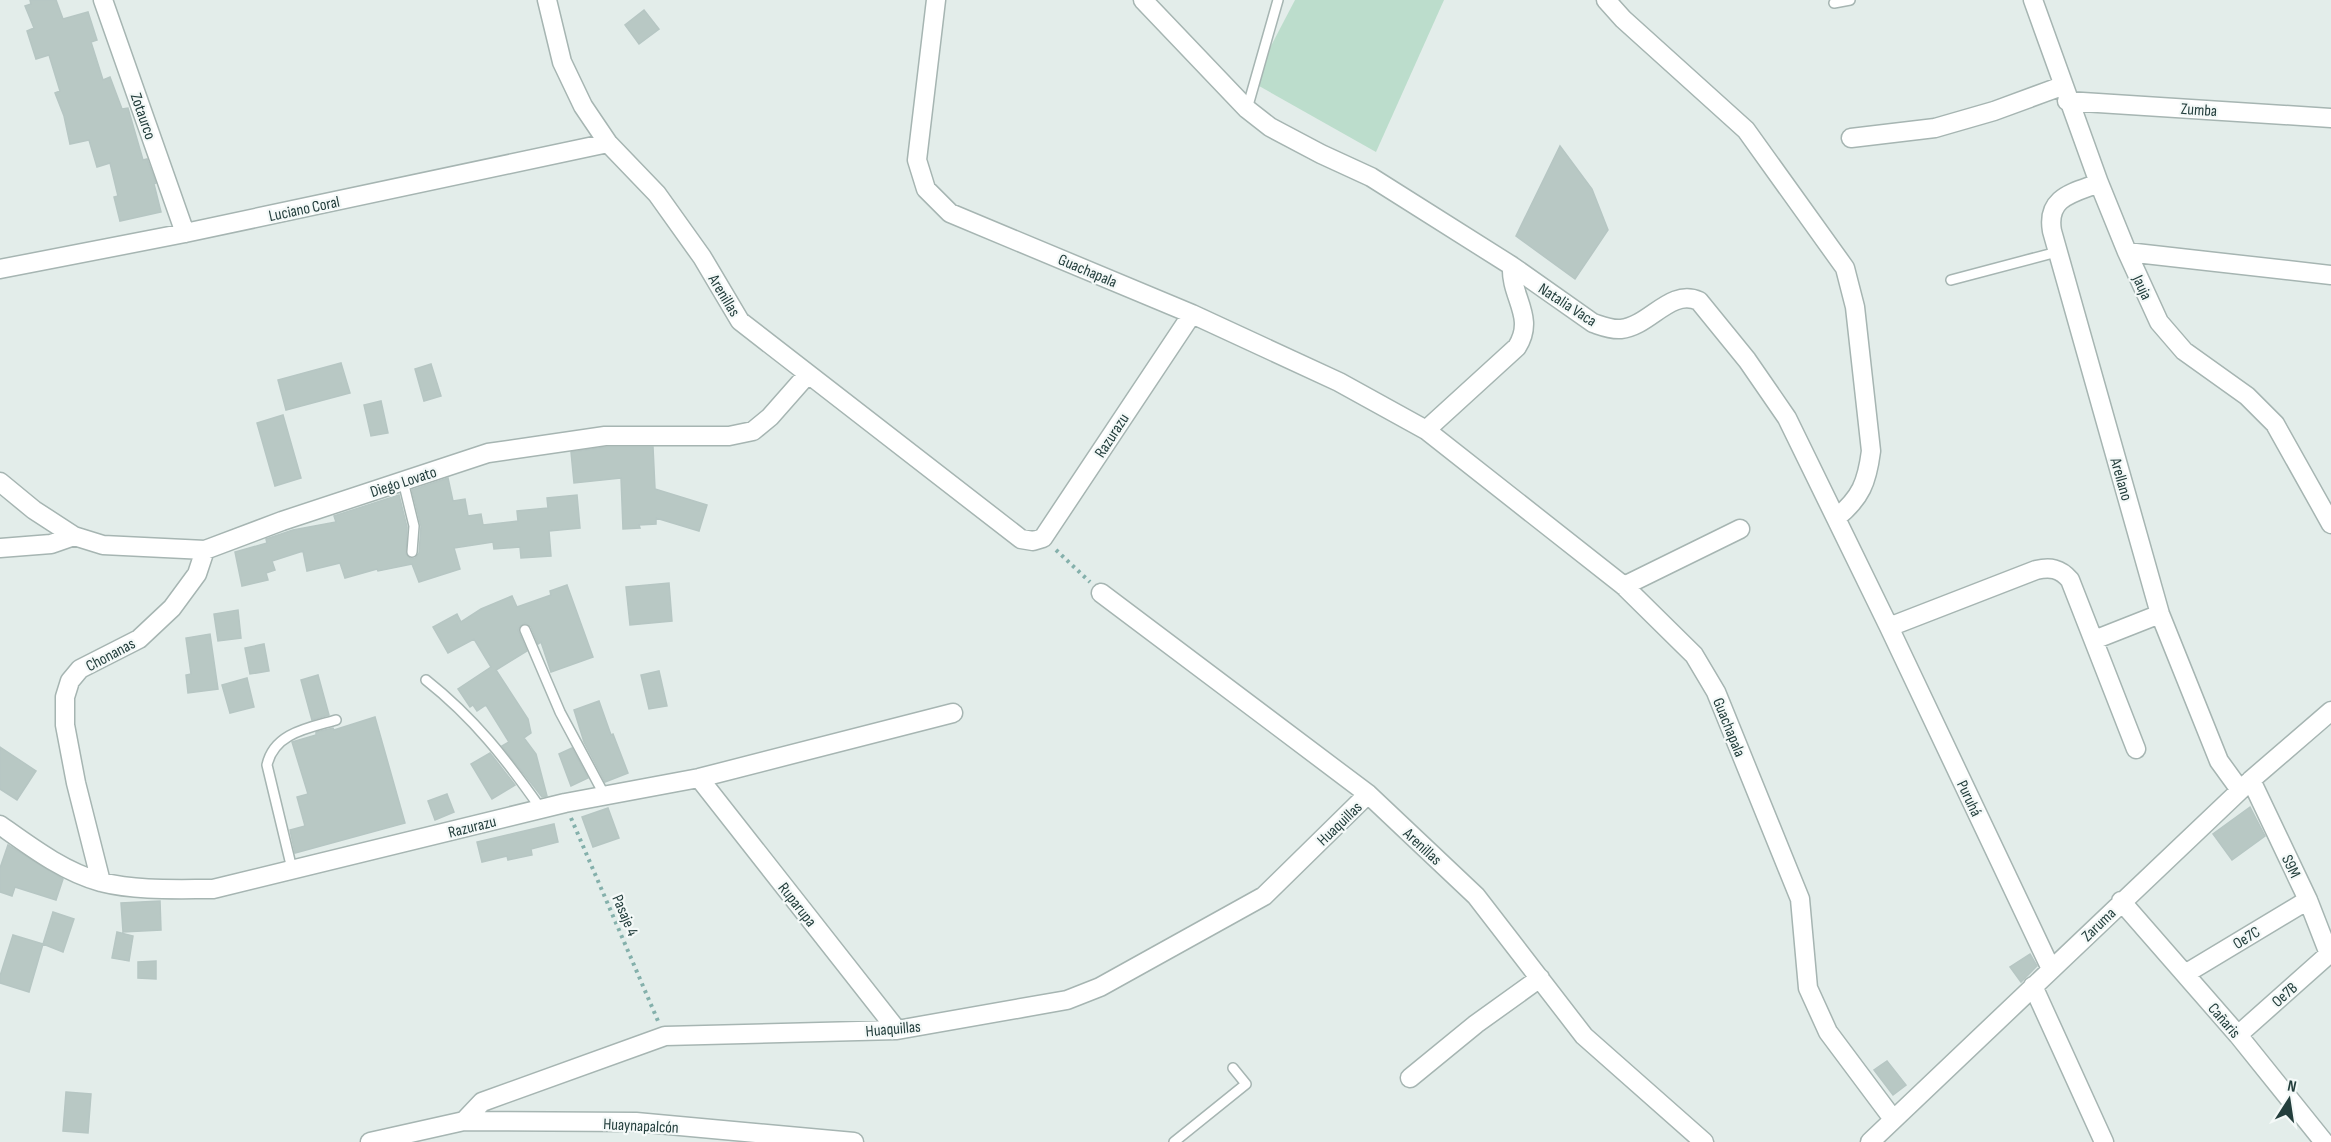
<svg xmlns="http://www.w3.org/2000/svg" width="2331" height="1142" font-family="'Sofia Sans Condensed',sans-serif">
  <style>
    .green { fill: #bcddcc }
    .building { fill: #b8c8c4; stroke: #b6c6c3; stroke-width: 1.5 }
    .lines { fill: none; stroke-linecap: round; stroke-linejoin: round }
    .service-casing { stroke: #a6b5b2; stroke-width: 12 }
    .minor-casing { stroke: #a6b5b2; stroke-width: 21 }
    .path { stroke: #84b0ab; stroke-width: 4; stroke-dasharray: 3 4.5; stroke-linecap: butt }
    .service { stroke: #fff; stroke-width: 9 }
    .minor { stroke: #fff; stroke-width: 18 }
    .labels { text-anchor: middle; stroke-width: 4.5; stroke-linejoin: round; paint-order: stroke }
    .street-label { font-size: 16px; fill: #233e3c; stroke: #f4f9f8 }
  </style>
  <rect width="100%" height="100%" fill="#e3edea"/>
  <path class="green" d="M1295,0H1444L1376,152L1252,82Z"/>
  <path class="building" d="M30,0H56L63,19L88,12L97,40L91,42L103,80L110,77L122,109L128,108L143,160L147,159L156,183L154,184L161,212L120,221L114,197L118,196L110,163L97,167L89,140L70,144L64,116L55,93L60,91L49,55L36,59L27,31L34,28L25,6L31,4Z
    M644,10L659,29L639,44L625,25Z
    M1560,146L1592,189L1608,230L1575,279L1516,236Z
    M341,363L350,393L286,410L278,380Z
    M431,364L441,396L424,401L415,369Z
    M381,401L388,433L371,436L364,405Z
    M283,415L301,478L275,486L257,423Z
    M606,447H653L655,489L707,505L699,531L656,518V524L639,525L640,528L623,529L621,478L574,483L571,452Z
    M448,478L453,501L465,499L468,516L481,514L483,525L518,521L517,511L548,508L547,498L577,495L580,528L549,531L551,556L521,558L520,547L494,549L493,542L454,548L460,569L419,582L412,564L378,571L377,569L345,578L340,563L307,571L303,551L272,561L275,570L266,573L268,580L242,586L235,552L267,543L266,539L293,530L336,522L334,516L399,495L407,527L406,554L411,559L415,558L419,553L421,526L412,490Z
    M669,583L672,621L630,625L626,587Z
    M567,585L593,657L551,672L541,642L538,644L531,627L525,623L520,626L518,630L527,651L496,670L528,719L531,733L524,738L536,754L547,796L542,797L502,746L509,742L486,705L477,711L473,705L470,707L458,689L491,667L474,639L448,653L433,627L457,614L461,622L481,609L512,596L517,607L551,595L550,591Z
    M238,610L241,638L218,641L214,614Z
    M210,634L218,689L188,693L186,675L191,674L186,638Z
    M264,644L269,671L250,674L245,648Z
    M659,671L667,706L649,709L641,675Z
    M318,675L329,715L312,720L301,680Z
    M247,678L254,707L230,713L222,685Z
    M599,701L611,735L613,734L628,773L605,782L584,742L574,710Z
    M375,717L405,823L295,853L290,830L305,826L297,797L308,794L292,742L316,735V732L333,728L334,730Z
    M0,747L36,771L17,800L0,789Z
    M572,748L588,778L571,786L559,754Z
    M490,753L515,785L492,799L471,764Z
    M447,794L454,812L435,820L428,801Z
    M2250,807L2265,836L2232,860L2213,834Z
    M608,808L619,838L593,847L582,817Z
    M554,824L558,842L531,849L532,855L508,860L507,856L482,862L477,842Z
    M8,845L63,879L56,900L15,887L12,896L0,892V868Z
    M160,901L161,930L123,932L121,903Z
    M53,912L74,919L63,952L43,944Z
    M117,932L133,936L129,961L112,958Z
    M13,935L43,944L29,992L0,983V976Z
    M2030,954L2037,966L2021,982L2010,967Z
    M156,961V979L138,978V962Z
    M1887,1061L1906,1085L1893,1095L1874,1070Z
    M66,1092L91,1094L88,1133L63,1131Z"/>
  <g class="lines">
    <defs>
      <path id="service" d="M1834,3L1850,0
        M1247,109L1278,0
        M1951,280L2057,252
        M403,481L414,526L412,552
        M525,630L560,712L605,796
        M426,680C474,718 506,759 541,809
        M292,869L267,765C274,733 308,728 336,720
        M1174,1142L1246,1084L1233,1068"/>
      <path id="minor" d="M103,0L185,233
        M547,0L562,62L583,106L608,143L657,194L702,257L740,321L1021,539L1033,541L1043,538L1192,314
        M936,0L917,160L926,189L950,213L1192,314L1339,382L1426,430
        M1143,0L1247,109L1270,127L1321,154L1371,177L1512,266L1593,323C1602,326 1611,330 1621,329C1650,326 1670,288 1699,301L1747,360L1787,418L1889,627L2051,969
        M1606,0L1623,19L1746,130L1845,268L1855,307L1871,451C1867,482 1861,498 1836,518
        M2033,0L2099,183L2127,252L2159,322L2184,351L2247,396L2275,424L2331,524
        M2067,101L2331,118
        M1851,138L1935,128L1994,111L2062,86
        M2099,183C2073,193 2046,197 2052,231L2160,614L2219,761L2240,790
        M2127,252L2331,275
        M1512,266C1510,297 1536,317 1517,347L1426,430L1624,586L1694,655L1716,692L1800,899L1808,988L1828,1032L1893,1119
        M0,269L185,233L608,143
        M0,482L34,510L74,536L103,545L205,550L282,521L488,453L605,436H729L753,431L770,417L807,375
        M0,548L51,544L74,536
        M1624,586L1740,529
        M1101,593L1368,794L1476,896L1584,1036L1704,1142
        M1889,627L2036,570C2050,567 2060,568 2070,580L2136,749
        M2094,640L2160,614
        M699,778L897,1030
        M0,825C31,847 64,872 101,882C137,891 176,889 213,889L565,803L699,778L953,713
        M101,882L76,783L65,725V697L70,681L80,669L139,639L172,608L197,574L205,550
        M2121,901L2238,1035L2324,1142
        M2185,974L2308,900
        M2033,986L2104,1142
        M2238,1035L2329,954L2308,900L2251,780
        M1410,1078L1476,1024L1540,978
        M464,1121L636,1122L854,1142
        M370,1142L464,1121L482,1102L665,1036L897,1030L1067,1000L1100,987L1264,896L1368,794
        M1870,1142L2251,780L2331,711"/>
    </defs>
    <use href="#service" class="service-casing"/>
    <use href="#minor" class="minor-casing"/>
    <path class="path" d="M1056,550L1090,582
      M571,818L658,1021"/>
    <use href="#service" class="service"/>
    <use href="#minor" class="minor"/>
  </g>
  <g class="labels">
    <g class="street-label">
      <text transform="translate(2199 109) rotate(4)" y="6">Zumba</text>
      <text transform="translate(144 116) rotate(71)" y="6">Zotaurco</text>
      <text transform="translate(304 208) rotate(-12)" y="6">Luciano Coral</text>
      <text transform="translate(1088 270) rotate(23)" y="6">Guachapala</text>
      <text transform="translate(2143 287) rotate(65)" y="6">Jauja</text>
      <text transform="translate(725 295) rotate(59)" y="6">Arenillas</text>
      <text transform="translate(1568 304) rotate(33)" y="6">Natalia Vaca</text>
      <text transform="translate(1111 435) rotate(-57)" y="6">Razurazu</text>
      <text transform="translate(2122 479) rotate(74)" y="6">Arellano</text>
      <text transform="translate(403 481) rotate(-18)" y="6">Diego Lovato</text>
      <text transform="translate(110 654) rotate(-28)" y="6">Chonanas</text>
      <text transform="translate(1730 727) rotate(68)" y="6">Guachapala</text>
      <text transform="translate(1970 798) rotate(65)" y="6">Puruhá</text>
      <text transform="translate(1339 823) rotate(-44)" y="6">Huaquillas</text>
      <text transform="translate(472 826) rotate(-14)" y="6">Razurazu</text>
      <text transform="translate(1423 846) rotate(43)" y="6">Arenillas</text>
      <text transform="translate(2292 866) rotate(65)" y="6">S9M</text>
      <text transform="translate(798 904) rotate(52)" y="6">Ruparupa</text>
      <text transform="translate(626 915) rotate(67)" y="6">Pasaje 4</text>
      <text transform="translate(2098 924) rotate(-44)" y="6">Zaruma</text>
      <text transform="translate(2246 937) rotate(-31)" y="6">Oe7C</text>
      <text transform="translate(2284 994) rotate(-41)" y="6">Oe7B</text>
      <text transform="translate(2225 1020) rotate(49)" y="6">Cañaris</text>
      <text transform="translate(893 1028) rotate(-5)" y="6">Huaquillas</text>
      <text transform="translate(641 1125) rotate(3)" y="6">Huaynapalcón</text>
    </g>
  </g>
  <g transform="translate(2289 1100) rotate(12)" stroke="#f4f9f8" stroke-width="4.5" paint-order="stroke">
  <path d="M0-4.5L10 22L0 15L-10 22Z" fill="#233e3c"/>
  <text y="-9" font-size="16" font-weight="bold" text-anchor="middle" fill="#233e3c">N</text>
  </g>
</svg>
